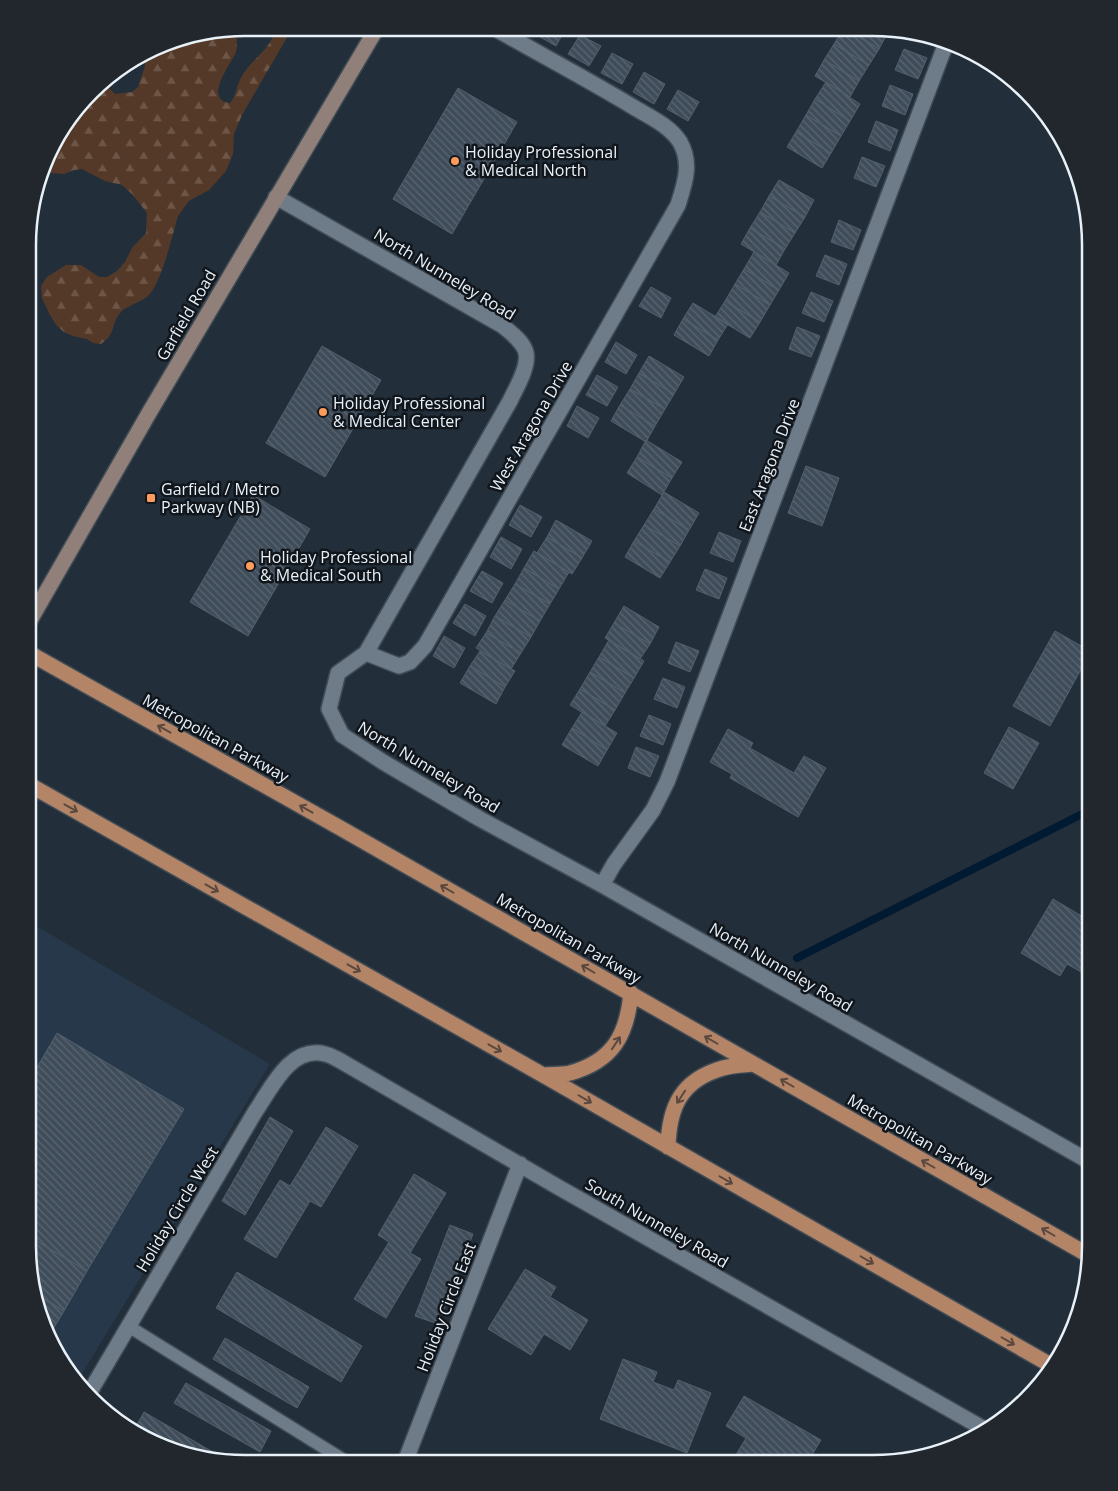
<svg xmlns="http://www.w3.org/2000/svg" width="1118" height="1491" font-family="'Open Sans',sans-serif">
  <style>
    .built { fill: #263849 }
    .forest { fill: url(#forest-firs) }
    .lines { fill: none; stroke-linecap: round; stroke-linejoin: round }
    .stream { stroke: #001a32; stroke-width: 8 }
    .building { fill: url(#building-back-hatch); stroke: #52606d }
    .service-casing { stroke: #404b55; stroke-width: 15 }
    .minor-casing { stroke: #404b55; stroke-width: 18 }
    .secondary-casing { stroke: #404b55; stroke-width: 18 }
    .primary-casing { stroke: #404b55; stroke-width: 18 }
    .service { stroke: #6e7c8a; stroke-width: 12 }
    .minor { stroke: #6e7c8a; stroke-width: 15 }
    .secondary { stroke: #918079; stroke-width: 15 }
    .primary { stroke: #b48467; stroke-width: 15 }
    .oneway { stroke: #5a483e }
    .poi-dot { fill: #ff9b5b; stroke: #11161c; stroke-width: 2 }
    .labels { text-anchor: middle; stroke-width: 5; stroke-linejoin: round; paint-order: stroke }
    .poi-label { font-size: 16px; fill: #e8f0f8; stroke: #11161c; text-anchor: start }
    .street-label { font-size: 16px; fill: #e8f0f8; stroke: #11161c }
    .rim { fill: none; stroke: #e8f0f8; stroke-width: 2.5 }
  </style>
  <defs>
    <pattern id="forest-firs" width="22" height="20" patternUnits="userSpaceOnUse" patternTransform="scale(1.25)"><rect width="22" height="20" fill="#553928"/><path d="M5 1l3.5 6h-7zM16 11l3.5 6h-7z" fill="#6d5648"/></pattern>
    <pattern id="building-back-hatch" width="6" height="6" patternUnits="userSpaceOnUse" patternTransform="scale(1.25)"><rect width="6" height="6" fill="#3f4c59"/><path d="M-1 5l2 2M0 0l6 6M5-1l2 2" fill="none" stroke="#5b6672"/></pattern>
  </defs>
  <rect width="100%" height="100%" fill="#222f3a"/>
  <path class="built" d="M28,921L270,1064L77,1382L50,1342L28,1246Z"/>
  <path class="forest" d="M245,28H260C254,33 245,31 237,35C236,41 238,49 235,54C230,65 203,100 230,103C237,95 236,87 241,78C249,61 267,53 274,34L272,28H288L289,34L242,115L234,134L233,154L226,171L209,190L189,201L178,216C172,236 162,282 148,296C141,302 126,306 121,312C110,324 117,333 101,344L93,343L87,339L73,336L64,332L56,325L49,313L42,298L41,286L47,277L66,265H81L99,277H107L117,271L125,262L132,248L146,233L147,213L133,195L122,185L105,181L82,169L74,170L64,174L51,173L45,171L57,137L102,81L115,94L132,92L138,87L145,66L144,57L175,39Z"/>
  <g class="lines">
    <path class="stream" d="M797,958L1090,810"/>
  </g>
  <path class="building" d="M538,28H566L556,46L535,34Z
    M843,29H846L879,49L869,65L834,44Z
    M846,29H883L888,32L879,49Z
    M910,33L933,41L932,44L909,35Z
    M580,35L601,46L589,66L568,54Z
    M834,44L869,65L859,81L824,60Z
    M904,49L927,58L918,79L895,70Z
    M612,53L633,64L622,84L601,73Z
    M824,60L859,81L850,97L815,76Z
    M644,72L665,84L654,104L633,92Z
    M826,82L860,104L850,121L815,99Z
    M890,85L913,94L905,115L882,106Z
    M458,88L517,122L452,234L393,199Z
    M678,90L699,102L688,121L667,109Z
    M815,99L850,121L841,136L806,115Z
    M806,115L841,136L831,153L796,132Z
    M876,121L898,130L890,151L868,142Z
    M796,132L831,153L822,168L787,147Z
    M862,157L885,166L876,187L854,178Z
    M779,180L814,200L805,217L769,196Z
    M769,196L805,217L795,233L760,212Z
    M760,212L795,233L785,249L750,228Z
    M839,220L861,230L853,250L831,242Z
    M750,228L785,249L776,265L741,244Z
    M754,252L789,273L779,290L744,269Z
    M825,255L847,264L839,285L816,276Z
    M744,269L779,290L770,305L735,284Z
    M735,284L770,305L760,322L725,301Z
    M651,287L671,298L661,318L639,306Z
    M811,292L833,301L824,322L802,313Z
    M725,301L760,322L750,338L715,317Z
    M693,303L728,324L718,340L683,319Z
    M683,319L718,340L709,356L674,335Z
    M797,327L820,336L811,357L789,349Z
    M616,342L637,355L626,374L605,362Z
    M322,346L381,380L325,477L266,443Z
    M649,356L684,377L674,394L639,373Z
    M639,373L674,394L665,409L630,389Z
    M597,375L618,387L607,406L586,395Z
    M630,389L665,409L655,426L620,405Z
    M620,405L655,426L646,442L611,421Z
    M577,406L599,418L588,438L567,426Z
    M646,440L682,462L672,478L637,457Z
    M637,457L672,478L662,495L627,473Z
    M806,466L839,478L822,526L788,513Z
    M664,492L699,513L689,530L654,509Z
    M253,495L310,529L248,636L190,602Z
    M520,505L542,517L531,537L509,525Z
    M654,509L689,530L680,546L644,525Z
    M556,520L592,541L582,558L547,537Z
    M644,525L680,546L670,562L634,541Z
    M719,532L741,541L733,562L710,553Z
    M501,537L522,549L511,569L490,557Z
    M547,537L582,558L572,574L537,553Z
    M634,541L670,562L660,578L625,557Z
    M534,551L569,572L559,589L524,568Z
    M524,568L559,589L550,604L515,584Z
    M705,569L727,578L719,599L696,590Z
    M482,571L503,583L492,603L470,591Z
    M515,584L550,604L540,621L505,600Z
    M505,600L540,621L531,637L495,616Z
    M465,604L486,616L475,636L453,623Z
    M624,606L659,627L650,644L614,623Z
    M495,616L531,637L521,653L486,633Z
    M614,623L650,644L640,659L605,638Z
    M1055,631L1090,651V653L1050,726L1013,706Z
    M486,633L521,653L511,669L476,648Z
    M444,636L465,648L454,668L433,656Z
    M609,640L644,661L634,678L599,657Z
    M676,642L699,651L690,672L668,663Z
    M480,651L515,671L505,687L470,666Z
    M599,657L634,678L625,693L590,672Z
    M470,666L505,687L496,704L460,683Z
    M590,672L625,693L615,710L580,689Z
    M663,678L685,687L677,708L654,699Z
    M580,689L615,710L605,726L570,705Z
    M582,712L617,733L607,750L572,728Z
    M649,715L671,724L663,745L640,736Z
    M1009,727L1039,743L1013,789L984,773Z
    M572,728L607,750L598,766L562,745Z
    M728,729L753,743L750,748L794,773L804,756L826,768L798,817L730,778L732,774L710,762Z
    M636,747L659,756L650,777L628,768Z
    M1053,899L1090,921V928L1088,931L1090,932V977L1067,964L1060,976L1021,953Z
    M57,1033L184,1109L87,1271L28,1236V1083Z
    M270,1117L293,1131L245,1215L222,1201Z
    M326,1127L358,1146L321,1207L310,1201L276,1258L244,1239L280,1180L290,1186Z
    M414,1174L446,1193L410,1253L421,1259L386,1318L354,1299L389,1242L378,1235Z
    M450,1225L473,1234L438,1324L415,1316Z
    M28,1236L87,1271L64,1311L39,1296L28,1246Z
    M525,1269L556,1287L550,1297L588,1320L570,1350L544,1334L531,1355L488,1329Z
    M237,1272L362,1346L341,1382L216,1308Z
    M39,1296L64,1311L50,1334L48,1333Z
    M225,1338L309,1387L297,1408L213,1359Z
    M623,1359L657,1372L653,1382L674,1390L678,1380L711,1393L687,1453L600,1419Z
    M186,1383L271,1431L260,1452L174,1403Z
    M744,1396L821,1440L807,1463H731L746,1438L726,1426Z
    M144,1412L230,1462H217L134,1430Z"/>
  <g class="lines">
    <defs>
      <path id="service" d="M128,1326L347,1462"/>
      <path id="minor" d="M276,197L503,326C511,333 524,342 526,353C529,367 516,388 510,401L366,653L338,673L329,709L342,735L383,762L480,819L602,885L1090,1162
        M366,653L399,666L410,662L425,646L678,205C685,183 692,163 680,142C670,126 650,117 635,108C589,80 541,55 494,28
        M602,885L614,864L653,810L667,782L945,46
        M88,1395L255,1112C271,1089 290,1045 325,1054C330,1055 335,1058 339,1060L558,1187L986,1430
        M405,1462L520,1164"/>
      <path id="secondary" d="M29,622L149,413L377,28"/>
      <path id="primary" d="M29,653L342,829L1090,1256
        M28,784L543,1075L1054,1367
        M543,1075C552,1074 562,1075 570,1073C613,1061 627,1035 631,993
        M668,1147C669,1107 681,1080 723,1068C733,1065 744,1065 754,1064"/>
    </defs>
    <use href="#service" class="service-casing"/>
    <use href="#minor" class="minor-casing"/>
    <use href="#secondary" class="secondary-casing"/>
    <use href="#primary" class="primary-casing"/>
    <use href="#service" class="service"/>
    <use href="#minor" class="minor"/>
    <use href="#secondary" class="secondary"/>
    <use href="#primary" class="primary"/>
  </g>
  <defs><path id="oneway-shaft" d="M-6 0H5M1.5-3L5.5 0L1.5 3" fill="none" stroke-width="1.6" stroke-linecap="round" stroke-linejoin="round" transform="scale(1.25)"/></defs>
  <g class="oneway">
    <use href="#oneway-shaft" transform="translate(164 729) rotate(-151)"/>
    <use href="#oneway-shaft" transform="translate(71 808) rotate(29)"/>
    <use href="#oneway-shaft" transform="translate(306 809) rotate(-151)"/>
    <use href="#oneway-shaft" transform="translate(212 888) rotate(29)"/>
    <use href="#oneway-shaft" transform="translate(447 889) rotate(-150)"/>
    <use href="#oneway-shaft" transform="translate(354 968) rotate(29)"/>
    <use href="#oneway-shaft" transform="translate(588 969) rotate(-150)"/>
    <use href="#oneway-shaft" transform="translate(711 1040) rotate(-150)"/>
    <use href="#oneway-shaft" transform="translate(616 1043) rotate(-56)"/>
    <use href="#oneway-shaft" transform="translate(495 1048) rotate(29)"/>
    <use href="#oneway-shaft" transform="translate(787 1083) rotate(-150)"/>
    <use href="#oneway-shaft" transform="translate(681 1097) rotate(123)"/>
    <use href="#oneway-shaft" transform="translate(585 1099) rotate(30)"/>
    <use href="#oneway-shaft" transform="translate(928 1164) rotate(-150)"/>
    <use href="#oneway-shaft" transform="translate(726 1180) rotate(30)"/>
    <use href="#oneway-shaft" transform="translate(1048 1232) rotate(-150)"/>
    <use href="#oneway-shaft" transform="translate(867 1260) rotate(30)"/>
    <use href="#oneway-shaft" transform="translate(1008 1341) rotate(30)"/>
  </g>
  <g class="poi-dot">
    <circle cx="455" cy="161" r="5"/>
    <circle cx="323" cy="412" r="5"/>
    <rect x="146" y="493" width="10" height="10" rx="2.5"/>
    <circle cx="250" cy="566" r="5"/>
  </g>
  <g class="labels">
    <g class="poi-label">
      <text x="465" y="158">Holiday Professional<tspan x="465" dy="18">&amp; Medical North</tspan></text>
      <text x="333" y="409">Holiday Professional<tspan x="333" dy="18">&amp; Medical Center</tspan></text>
      <text x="161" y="495">Garfield / Metro<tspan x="161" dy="18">Parkway (NB)</tspan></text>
      <text x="260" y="563">Holiday Professional<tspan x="260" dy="18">&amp; Medical South</tspan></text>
    </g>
    <g class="street-label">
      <text transform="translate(445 274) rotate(31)" y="6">North Nunneley Road</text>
      <text transform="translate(186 315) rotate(-60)" y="6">Garfield Road</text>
      <text transform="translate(531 426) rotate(-60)" y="6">West Aragona Drive</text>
      <text transform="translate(769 465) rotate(-69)" y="6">East Aragona Drive</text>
      <text transform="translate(216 738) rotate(29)" y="6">Metropolitan Parkway</text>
      <text transform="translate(429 767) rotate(31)" y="6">North Nunneley Road</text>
      <text transform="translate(569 938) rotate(30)" y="6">Metropolitan Parkway</text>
      <text transform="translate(781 967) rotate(30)" y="6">North Nunneley Road</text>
      <text transform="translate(920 1139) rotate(30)" y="6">Metropolitan Parkway</text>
      <text transform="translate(177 1209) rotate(-59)" y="6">Holiday Circle West</text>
      <text transform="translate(657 1223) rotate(30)" y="6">South Nunneley Road</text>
      <text transform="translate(446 1307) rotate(-69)" y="6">Holiday Circle East</text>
    </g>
  </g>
  <path d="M0 0H1118V1491H0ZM245 36H873A209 209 0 0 1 1082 245V1246A209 209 0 0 1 873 1455H245A209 209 0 0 1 36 1246V245A209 209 0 0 1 245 36Z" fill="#22272e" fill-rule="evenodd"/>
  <path class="rim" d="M245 36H873A209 209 0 0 1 1082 245V1246A209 209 0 0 1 873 1455H245A209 209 0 0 1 36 1246V245A209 209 0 0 1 245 36Z"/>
</svg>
